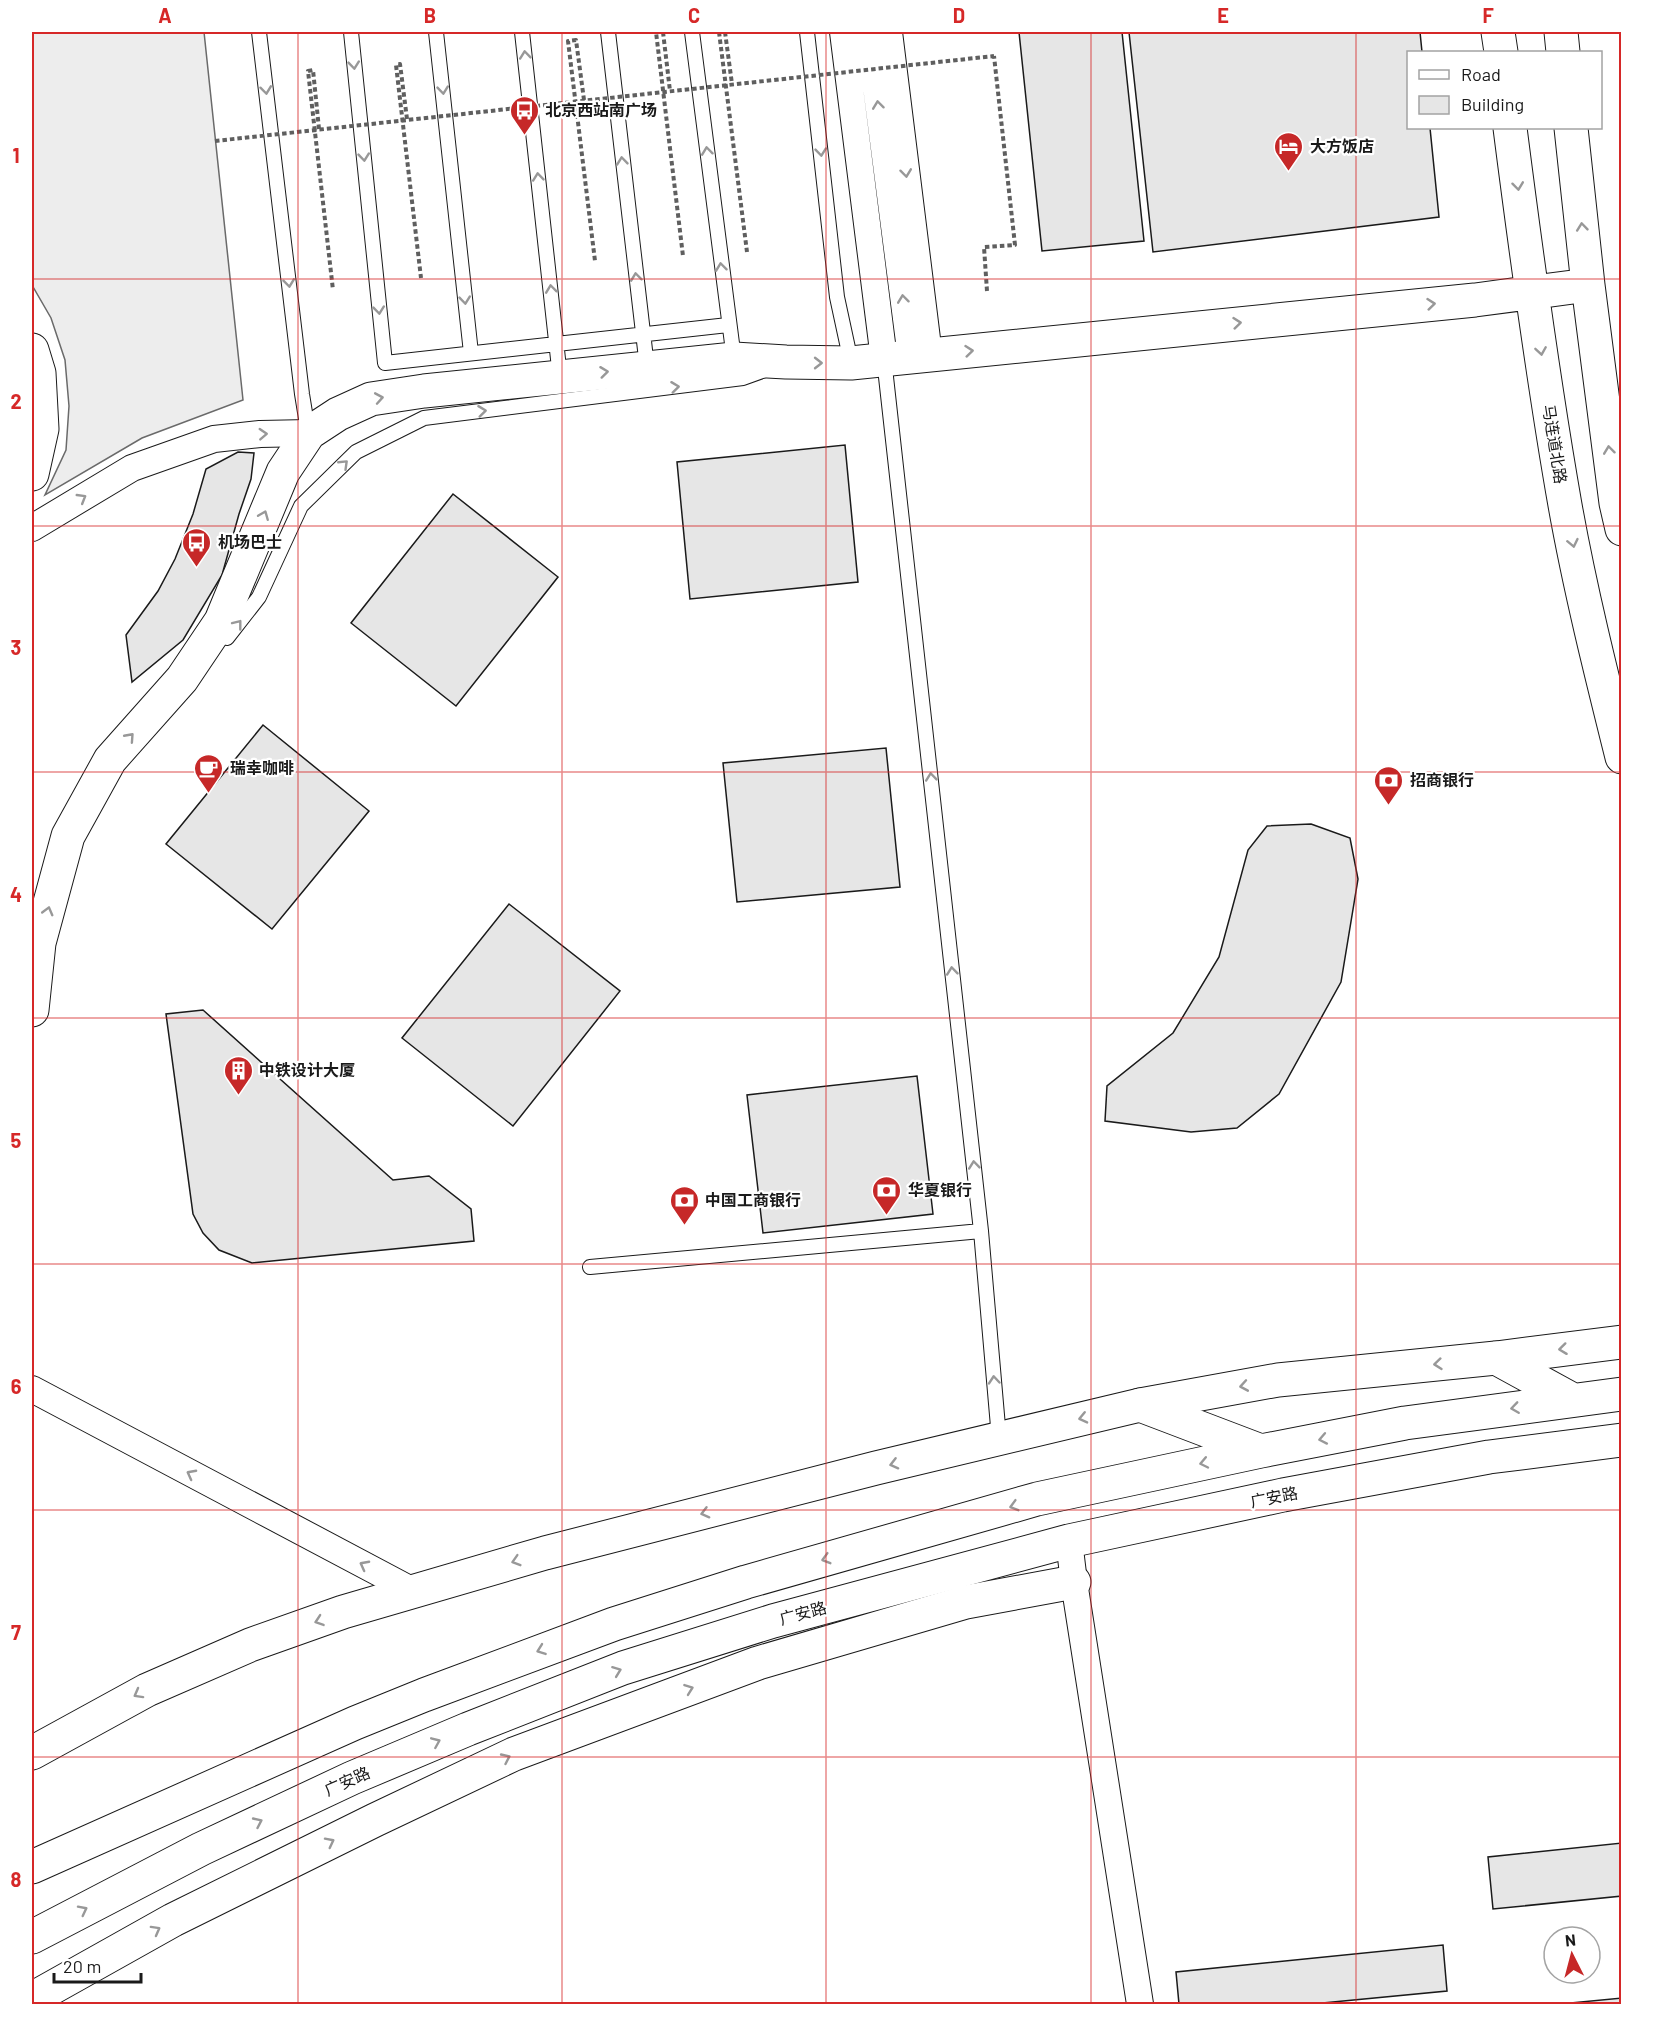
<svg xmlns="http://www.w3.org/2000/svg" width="1653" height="2036" font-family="Barlow,'Noto Sans SC',sans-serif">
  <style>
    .built { fill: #ededed; stroke: #6a6a6a; stroke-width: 1.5 }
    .building { fill: #e6e6e6; stroke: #1a1a1a; stroke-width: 1.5 }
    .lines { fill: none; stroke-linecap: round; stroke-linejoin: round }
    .lane-casing { stroke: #1a1a1a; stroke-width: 16 }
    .street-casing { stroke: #1a1a1a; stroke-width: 28 }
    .secondary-casing { stroke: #1a1a1a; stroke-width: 35 }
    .highway-casing { stroke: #1a1a1a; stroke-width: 35 }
    .path { stroke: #5f5f5f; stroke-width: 4; stroke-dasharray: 4.5 3; stroke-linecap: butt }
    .lane { stroke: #fff; stroke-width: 14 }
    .street { stroke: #fff; stroke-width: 26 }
    .secondary { stroke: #fff; stroke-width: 33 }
    .highway { stroke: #fff; stroke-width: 33 }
    .path-bridge { stroke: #5f5f5f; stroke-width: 4; stroke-dasharray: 4.5 3; stroke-linecap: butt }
    .oneway { stroke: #989898 }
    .grid { fill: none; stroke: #d62828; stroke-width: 1.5; stroke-opacity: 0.55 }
    .labels { text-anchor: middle; stroke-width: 4.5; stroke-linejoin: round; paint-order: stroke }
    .poi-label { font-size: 16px; font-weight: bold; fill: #1a1a1a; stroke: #fff; text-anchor: start }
    .street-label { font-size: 16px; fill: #1a1a1a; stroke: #fff }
    .neatline { fill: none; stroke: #d62828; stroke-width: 2 }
    .grid-label { font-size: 20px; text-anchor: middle; font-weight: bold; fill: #d62828 }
  </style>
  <rect width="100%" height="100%" fill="#fff"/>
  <path class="built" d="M32,32H204L243,400L142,438L45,495L66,450L69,406L65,360L51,318L32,285Z"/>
  <path class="building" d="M1019,32H1122L1144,241L1042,251Z
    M1129,32H1420L1422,52H1408V128H1430L1439,217L1153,252Z
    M845,445L858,582L690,599L677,462Z
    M238,452L254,453L251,479L239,514L222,575L183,640L132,682L126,635L158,591L175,559L193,514L206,469Z
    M453,494L558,577L456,706L351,623Z
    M263,725L369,811L272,929L166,844Z
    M886,748L900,887L737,902L723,763Z
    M1311,824L1350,838L1358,879L1341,982L1279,1094L1237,1128L1191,1132L1105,1121L1107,1086L1173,1033L1219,957L1248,850L1267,826Z
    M509,904L620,991L513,1126L402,1038Z
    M203,1010L393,1180L429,1176L471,1209L474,1241L252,1263L219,1250L203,1233L193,1214L166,1014Z
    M917,1076L933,1214L763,1233L747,1095Z
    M1622,1843V1896L1493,1909L1488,1857Z
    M1443,1945L1447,1991L1312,2004H1179L1176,1972Z
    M1622,1998V2004H1560Z"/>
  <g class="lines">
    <defs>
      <path id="lane" d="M259,32L302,394L308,431
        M351,32L385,363L728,325
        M436,32L471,353
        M522,32L560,377
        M608,32L647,367
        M692,32L734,359
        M807,32L837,297L851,362
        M884,359L981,1231L999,1438
        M227,638L259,597L301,506L356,452L424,418L743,378L765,370
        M590,1267L981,1231"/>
      <path id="street" d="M843,32L884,359
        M869,32L911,357
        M889,32L929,355
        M32,528L132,468L214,439L260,434L309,433
        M32,1389L415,1592
        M1069,1541L1074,1582L1140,2004"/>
      <path id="secondary" d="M1498,32L1501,52
        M1561,32L1563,52
        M1510,128C1526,253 1543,380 1565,505C1580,589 1601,673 1622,757
        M1571,128L1588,285L1616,503L1622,529
        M32,350L39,373L42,429L32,474
        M32,1010L39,943L68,836L110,760L182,679L221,621L283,472L309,433L338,414L371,399L424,391L734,359L786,362L851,363L1475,300L1588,285
        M32,1753L147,1690L250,1645L343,1612L545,1553L876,1468L1140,1405L1278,1380L1496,1358L1622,1342
        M32,1999L173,1920L375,1820L514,1754L758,1663L966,1602L1074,1582"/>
      <path id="highway" d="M1496,1358L1573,1400
        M1140,1405L1261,1451
        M32,1867L355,1723L424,1695L614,1624L746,1582L1037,1499L1261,1451L1405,1423L1622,1394
        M32,1937L201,1849L352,1778L468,1729L623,1668L773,1621L1069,1541L1283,1495L1489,1457L1622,1440"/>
    </defs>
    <use href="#lane" class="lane-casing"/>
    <use href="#street" class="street-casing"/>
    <use href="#secondary" class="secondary-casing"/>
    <use href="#highway" class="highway-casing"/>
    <path class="path" d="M661,32H656L683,256
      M663,32L670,91
      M719,32L747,252
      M725,32L732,84
      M584,100L576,40L568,41L595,261
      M407,119L400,64L396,65L421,278
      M319,129L313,70L308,71L333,290
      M987,291L984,247L1015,245L994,56"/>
    <use href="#lane" class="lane"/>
    <use href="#street" class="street"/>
    <use href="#secondary" class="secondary"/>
    <use href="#highway" class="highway"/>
    <path class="path-bridge" d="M215,141L994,56"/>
  </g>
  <defs><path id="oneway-chevron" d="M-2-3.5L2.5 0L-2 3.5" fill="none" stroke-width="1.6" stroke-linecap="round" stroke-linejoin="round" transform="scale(1.5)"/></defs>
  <g class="oneway">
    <use href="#oneway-chevron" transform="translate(525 55) rotate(-96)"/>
    <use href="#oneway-chevron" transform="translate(354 65) rotate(84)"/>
    <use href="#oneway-chevron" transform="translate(266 90) rotate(83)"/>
    <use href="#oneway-chevron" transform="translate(443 90) rotate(84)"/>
    <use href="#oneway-chevron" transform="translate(878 105) rotate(-97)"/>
    <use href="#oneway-chevron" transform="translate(707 151) rotate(-97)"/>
    <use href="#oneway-chevron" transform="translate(821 152) rotate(84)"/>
    <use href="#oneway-chevron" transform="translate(364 157) rotate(84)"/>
    <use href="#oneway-chevron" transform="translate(622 161) rotate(-96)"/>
    <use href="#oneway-chevron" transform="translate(906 173) rotate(83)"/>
    <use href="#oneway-chevron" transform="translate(538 177) rotate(-96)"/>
    <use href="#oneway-chevron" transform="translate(1518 186) rotate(83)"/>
    <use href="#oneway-chevron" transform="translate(1582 227) rotate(-96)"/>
    <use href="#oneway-chevron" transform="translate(721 267) rotate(-97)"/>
    <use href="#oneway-chevron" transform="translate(636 277) rotate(-97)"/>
    <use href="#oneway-chevron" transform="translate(289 283) rotate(83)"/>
    <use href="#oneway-chevron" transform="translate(551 289) rotate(-97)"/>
    <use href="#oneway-chevron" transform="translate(903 299) rotate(-97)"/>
    <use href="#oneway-chevron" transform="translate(465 300) rotate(84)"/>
    <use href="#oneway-chevron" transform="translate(1431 304) rotate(-6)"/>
    <use href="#oneway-chevron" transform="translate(379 310) rotate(84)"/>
    <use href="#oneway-chevron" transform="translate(1237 323) rotate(-6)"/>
    <use href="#oneway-chevron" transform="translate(969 351) rotate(-6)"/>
    <use href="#oneway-chevron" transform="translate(1541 351) rotate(81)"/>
    <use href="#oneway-chevron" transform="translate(818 363)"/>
    <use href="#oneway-chevron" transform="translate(604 372) rotate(-7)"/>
    <use href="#oneway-chevron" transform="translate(675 387) rotate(-7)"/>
    <use href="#oneway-chevron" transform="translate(379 398) rotate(-10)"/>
    <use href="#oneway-chevron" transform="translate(482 411) rotate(-7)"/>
    <use href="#oneway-chevron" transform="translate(263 434) rotate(-3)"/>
    <use href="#oneway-chevron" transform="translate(1609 450) rotate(-97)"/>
    <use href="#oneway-chevron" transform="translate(344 464) rotate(-44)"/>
    <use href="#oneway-chevron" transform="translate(82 498) rotate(-31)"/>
    <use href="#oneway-chevron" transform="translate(264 515) rotate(-68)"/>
    <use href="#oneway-chevron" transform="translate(1573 543) rotate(78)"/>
    <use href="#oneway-chevron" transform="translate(238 624) rotate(-52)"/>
    <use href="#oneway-chevron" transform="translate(130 737) rotate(-48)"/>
    <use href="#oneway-chevron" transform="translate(931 777) rotate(-96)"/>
    <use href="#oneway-chevron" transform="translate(48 911) rotate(-75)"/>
    <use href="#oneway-chevron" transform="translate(952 971) rotate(-96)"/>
    <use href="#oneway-chevron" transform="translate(974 1165) rotate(-96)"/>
    <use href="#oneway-chevron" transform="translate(1563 1349) rotate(173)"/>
    <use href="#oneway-chevron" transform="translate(1438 1364) rotate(174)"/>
    <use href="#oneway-chevron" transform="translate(994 1380) rotate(-95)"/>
    <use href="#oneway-chevron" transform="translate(1244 1386) rotate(170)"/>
    <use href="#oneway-chevron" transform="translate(1515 1408) rotate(172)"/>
    <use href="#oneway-chevron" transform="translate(1083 1418) rotate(167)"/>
    <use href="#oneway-chevron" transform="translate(1323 1439) rotate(169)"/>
    <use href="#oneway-chevron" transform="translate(1204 1463) rotate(168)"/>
    <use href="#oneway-chevron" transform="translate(894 1464) rotate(166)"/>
    <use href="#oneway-chevron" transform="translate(191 1474) rotate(-152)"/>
    <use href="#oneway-chevron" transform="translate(1014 1506) rotate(164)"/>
    <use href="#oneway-chevron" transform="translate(705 1513) rotate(165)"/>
    <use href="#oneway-chevron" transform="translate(826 1559) rotate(164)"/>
    <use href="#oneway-chevron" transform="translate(516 1561) rotate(163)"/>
    <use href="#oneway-chevron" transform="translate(364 1565) rotate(-152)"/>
    <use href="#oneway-chevron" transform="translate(319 1621) rotate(161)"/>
    <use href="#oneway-chevron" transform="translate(541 1650) rotate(160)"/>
    <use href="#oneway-chevron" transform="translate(617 1671) rotate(-21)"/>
    <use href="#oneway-chevron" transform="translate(689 1689) rotate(-20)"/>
    <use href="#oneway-chevron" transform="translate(138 1694) rotate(151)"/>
    <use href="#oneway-chevron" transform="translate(436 1742) rotate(-23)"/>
    <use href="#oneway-chevron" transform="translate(506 1758) rotate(-25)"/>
    <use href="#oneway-chevron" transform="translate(258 1822) rotate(-25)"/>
    <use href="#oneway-chevron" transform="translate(330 1842) rotate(-27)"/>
    <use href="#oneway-chevron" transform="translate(83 1910) rotate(-27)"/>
    <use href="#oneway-chevron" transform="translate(156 1930) rotate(-29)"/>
  </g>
  <path class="grid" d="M298,32V2004M562,32V2004M826,32V2004M1091,32V2004M1356,32V2004M32,279H1622M32,526H1622M32,772H1622M32,1018H1622M32,1264H1622M32,1510H1622M32,1757H1622"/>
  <defs>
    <symbol id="bus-pin" viewBox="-11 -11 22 30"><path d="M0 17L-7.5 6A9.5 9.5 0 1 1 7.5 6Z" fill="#c62828" stroke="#fff"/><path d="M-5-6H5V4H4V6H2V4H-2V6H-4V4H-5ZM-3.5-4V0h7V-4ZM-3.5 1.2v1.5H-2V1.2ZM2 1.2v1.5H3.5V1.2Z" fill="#fff"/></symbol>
    <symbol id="hotel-pin" viewBox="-11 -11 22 30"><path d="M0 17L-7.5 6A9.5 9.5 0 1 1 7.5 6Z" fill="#c62828" stroke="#fff"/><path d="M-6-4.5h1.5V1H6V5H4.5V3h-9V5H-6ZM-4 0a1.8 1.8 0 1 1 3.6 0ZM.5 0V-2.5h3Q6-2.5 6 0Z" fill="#fff"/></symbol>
    <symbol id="cafe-pin" viewBox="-11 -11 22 30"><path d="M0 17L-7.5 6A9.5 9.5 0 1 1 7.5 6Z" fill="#c62828" stroke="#fff"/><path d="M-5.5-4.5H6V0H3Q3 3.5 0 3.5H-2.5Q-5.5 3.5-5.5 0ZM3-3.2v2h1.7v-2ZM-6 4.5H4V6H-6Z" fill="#fff"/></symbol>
    <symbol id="bank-pin" viewBox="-11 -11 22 30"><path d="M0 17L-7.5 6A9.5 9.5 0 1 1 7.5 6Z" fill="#c62828" stroke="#fff"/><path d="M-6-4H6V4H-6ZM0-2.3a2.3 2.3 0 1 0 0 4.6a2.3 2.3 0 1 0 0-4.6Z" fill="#fff"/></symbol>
    <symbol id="building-pin" viewBox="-11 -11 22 30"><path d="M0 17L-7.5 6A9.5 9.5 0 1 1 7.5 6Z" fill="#c62828" stroke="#fff"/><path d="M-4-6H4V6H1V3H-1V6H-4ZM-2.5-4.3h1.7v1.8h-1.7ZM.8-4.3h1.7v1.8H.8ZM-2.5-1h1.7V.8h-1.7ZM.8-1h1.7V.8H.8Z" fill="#fff"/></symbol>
  </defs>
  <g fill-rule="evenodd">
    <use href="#bus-pin" x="508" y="94" width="33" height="45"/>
    <use href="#hotel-pin" x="1272" y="130" width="33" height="45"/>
    <use href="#bus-pin" x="180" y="526" width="33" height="45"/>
    <use href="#cafe-pin" x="192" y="752" width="33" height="45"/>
    <use href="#bank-pin" x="1372" y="764" width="33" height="45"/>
    <use href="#building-pin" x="222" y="1054" width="33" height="45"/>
    <use href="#bank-pin" x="870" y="1174" width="33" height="45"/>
    <use href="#bank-pin" x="668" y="1184" width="33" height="45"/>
  </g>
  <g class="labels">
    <g class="poi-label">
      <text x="545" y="116">北京西站南广场</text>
      <text x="1310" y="152">大方饭店</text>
      <text x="218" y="548">机场巴士</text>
      <text x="230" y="774">瑞幸咖啡</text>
      <text x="1410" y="786">招商银行</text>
      <text x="259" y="1076">中铁设计大厦</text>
      <text x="908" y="1196">华夏银行</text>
      <text x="705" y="1206">中国工商银行</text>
    </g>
    <g class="street-label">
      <text transform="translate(1555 444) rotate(81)" y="6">马连道北路</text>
      <text transform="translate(1274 1497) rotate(-11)" y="6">广安路</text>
      <text transform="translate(803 1613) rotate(-15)" y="6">广安路</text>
      <text transform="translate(347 1781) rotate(-24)" y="6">广安路</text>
    </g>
  </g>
  <rect width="1653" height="2036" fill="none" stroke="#ffffff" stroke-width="66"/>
  <rect x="1407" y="51" width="195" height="78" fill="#ffffff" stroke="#a3a3a3" stroke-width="1.5"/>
  <rect x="1419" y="70" width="30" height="9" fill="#ffffff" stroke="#a3a3a3" stroke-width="1.5"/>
  <text x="1461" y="81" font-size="18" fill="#1a1a1a">Road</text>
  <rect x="1419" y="96" width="30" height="18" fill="#e6e6e6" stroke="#a3a3a3" stroke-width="1.5"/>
  <text x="1461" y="111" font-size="18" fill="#1a1a1a">Building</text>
  <g transform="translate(1572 1955) rotate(354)"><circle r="28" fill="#ffffff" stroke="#a3a3a3" stroke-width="1.5"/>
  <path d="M0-4.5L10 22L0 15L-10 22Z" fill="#c62828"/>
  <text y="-9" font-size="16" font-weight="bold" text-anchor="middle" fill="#1a1a1a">N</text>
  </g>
  <path d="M54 1973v9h87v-9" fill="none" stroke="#1a1a1a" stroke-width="3"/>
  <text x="63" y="1973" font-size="18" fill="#1a1a1a" stroke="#ffffff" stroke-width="4.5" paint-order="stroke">20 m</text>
  <rect x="33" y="33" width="1587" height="1970" class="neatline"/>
  <g class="grid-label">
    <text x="165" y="23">A</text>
    <text x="430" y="23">B</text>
    <text x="694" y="23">C</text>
    <text x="959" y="23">D</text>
    <text x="1223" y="23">E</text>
    <text x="1488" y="23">F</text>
    <text x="16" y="163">1</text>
    <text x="16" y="409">2</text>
    <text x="16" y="655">3</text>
    <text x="16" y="902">4</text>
    <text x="16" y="1148">5</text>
    <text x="16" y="1394">6</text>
    <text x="16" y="1640">7</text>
    <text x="16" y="1887">8</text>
  </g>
</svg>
